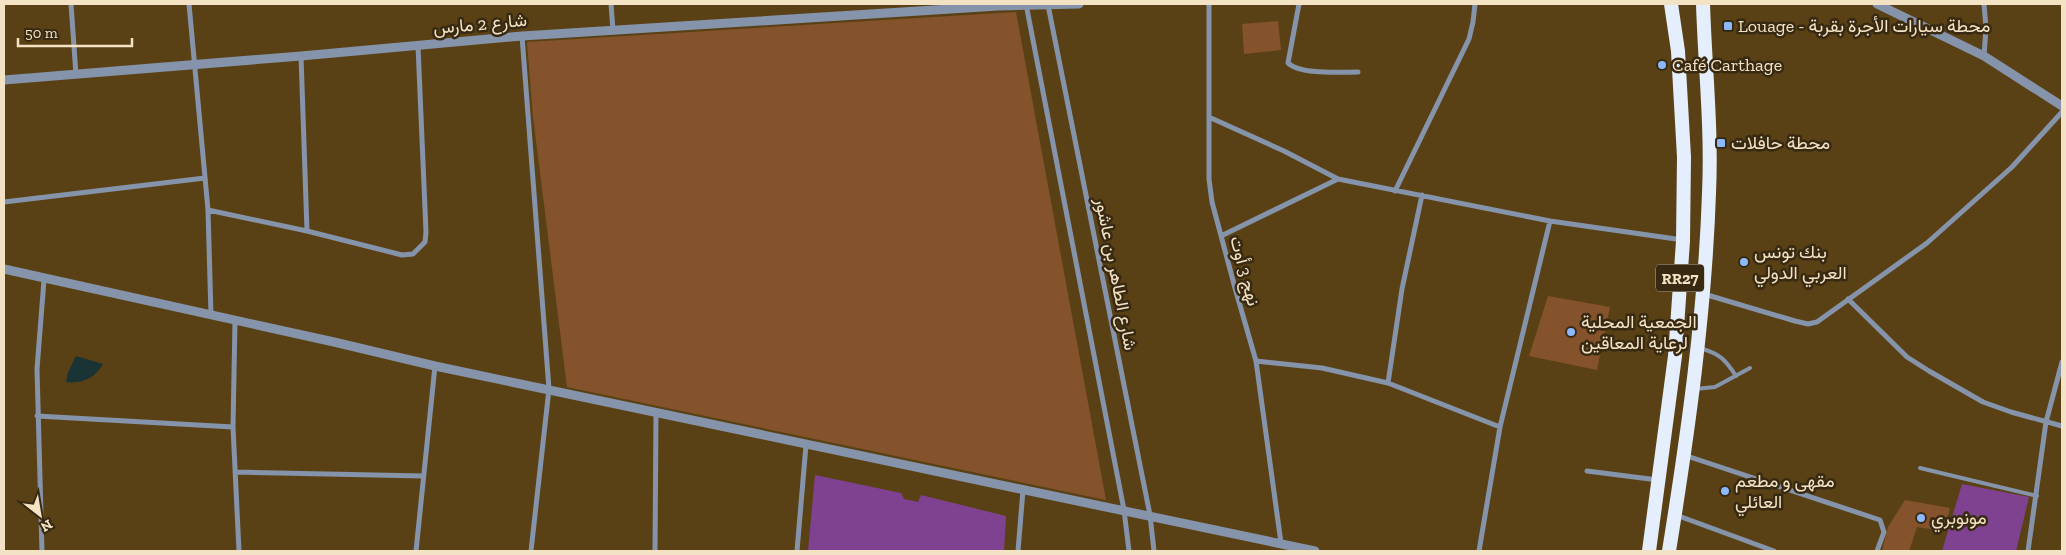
<svg xmlns="http://www.w3.org/2000/svg" width="2066" height="555" font-family="'Zilla Slab',Vazirmatn,serif">
  <style>
    .green { fill: #7f4290 }
    .water { fill: #1a3435 }
    .building { fill: #84532b }
    .lines { fill: none; stroke-linecap: round; stroke-linejoin: round }
    .service { stroke: #8594ab; stroke-width: 4 }
    .minor { stroke: #8594ab; stroke-width: 5 }
    .tertiary { stroke: #8594ab; stroke-width: 9 }
    .trunk { stroke: #e4eefc; stroke-width: 14 }
    .poi-dot { fill: #8cb9fc; stroke: #382a12; stroke-width: 2 }
    .labels { text-anchor: middle; stroke-width: 5; stroke-linejoin: round; paint-order: stroke }
    .shield { fill: #382a12; stroke: #bcab8f; stroke-width: 1 }
    .shield-label { font-size: 16px; font-weight: bold; fill: #f4e2c5 }
    .street-label { font-size: 18px; fill: #f4e2c5; stroke: #382a12 }
    .poi-label { font-size: 18px; fill: #f4e2c5; stroke: #382a12; text-anchor: start }
  </style>
  <rect width="100%" height="100%" fill="#5a4115"/>
  <path class="green" d="M815,475L901,493L904,499L918,502L921,495L1006,516L1004,551H808Z
    M1962,484L2029,497L2016,551H1942Z"/>
  <path class="water" d="M76,356L103,364C95,378 83,384 66,382L68,372Z"/>
  <path class="building" d="M1016,12L1106,500L567,387L533,117L527,42Z
    M1278,21L1281,50L1244,54L1242,24Z
    M1548,296L1610,307L1597,370L1529,356Z
    M1905,500L1950,508L1944,531L1917,527L1909,551H1882L1888,527Z"/>
  <g class="lines">
    <path class="service" d="M1700,348C1720,354 1725,359 1736,376
      M1695,389L1715,387L1750,368
      M1920,468L2037,496"/>
    <path class="minor" d="M71,4L76,75
      M189,4L208,210L211,315
      M611,4L613,31
      M1026,4L1124,510L1129,551
      M1209,4V179L1212,202L1235,288L1256,361L1281,543
      M1299,4L1288,63C1300,75 1341,72 1358,72
      M1048,5L1150,515L1154,551
      M522,36L549,389L531,551
      M301,56L307,231
      M1984,56L1986,28L1984,4
      M1211,118L1284,151L1338,179L1550,221L1683,240
      M1395,191L1469,39L1473,22L1475,4
      M4,202L205,178
      M208,210L307,231L402,255L413,254L425,242L426,232L418,46
      M1221,236L1338,179
      M1704,294L1795,321L1808,324L1817,322L1927,243L2012,167L2062,112
      M1848,299L1907,357L1929,371L1983,402L2011,412L2062,426
      M235,321L233,427L239,551
      M1256,361L1322,368L1388,383L1500,427
      M1388,383L1402,289L1422,195
      M37,416L233,427
      M1684,455L1880,520L1884,532L1877,551
      M1587,471L1658,480
      M235,472L423,476
      M1676,515L1774,551
      M42,551L37,369L44,280
      M416,551L435,366
      M655,551L656,412
      M797,551L806,445
      M1018,551L1023,490
      M1479,551L1500,427L1550,221
      M2028,551L2046,422L2062,362"/>
    <path class="tertiary" d="M1877,4L1984,56L2062,106
      M4,80L301,56L522,36L998,6L1079,4
      M4,269L334,342L435,366L1315,551"/>
    <path class="trunk" d="M1649,551L1675,356L1683,241L1684,157L1678,51L1671,4
      M1669,551C1688,433 1705,313 1709,193C1712,130 1705,67 1703,4"/>
  </g>
  <g class="poi-dot">
    <rect x="1723" y="21" width="10" height="10" rx="2.5"/>
    <circle cx="1662" cy="65" r="5"/>
    <rect x="1716" y="138" width="10" height="10" rx="2.5"/>
    <circle cx="1744" cy="262" r="5"/>
    <circle cx="1571" cy="332" r="5"/>
    <circle cx="1725" cy="491" r="5"/>
    <circle cx="1921" cy="518" r="5"/>
  </g>
  <g class="labels">
    <rect class="shield" x="1656" y="264.5" width="48" height="27" rx="4"/>
    <g class="shield-label">
      <text x="1680" y="284">RR27</text>
    </g>
    <g class="street-label">
      <text transform="translate(480 24) rotate(-5)" y="6">شارع 2 مارس</text>
      <text transform="translate(1245 271) rotate(75)" y="6">نهج 3 أوت</text>
      <text transform="translate(1116 274) rotate(79)" y="6">شارع الطاهر بن عاشور</text>
    </g>
    <g class="poi-label">
      <text x="1738" y="32">Louage - محطة سيارات الأجرة بقربة</text>
      <text x="1672" y="71">Café Carthage</text>
      <text x="1731" y="149">محطة حافلات</text>
      <text x="1754" y="258">بنك تونس<tspan x="1754" dy="21">العربي الدولي</tspan></text>
      <text x="1581" y="328">الجمعية المحلية<tspan x="1581" dy="21">لرعاية المعاقين</tspan></text>
      <text x="1735" y="487">مقهى و مطعم<tspan x="1735" dy="21">العائلي</tspan></text>
      <text x="1931" y="524">مونوبري</text>
    </g>
  </g>
  <rect width="2066" height="555" fill="none" stroke="#f4e2c5" stroke-width="10"/>
  <g transform="translate(40 515) rotate(149)" stroke="#382a12" stroke-width="4" paint-order="stroke">
  <path d="M0-4L9 19L0 12L-9 19Z" fill="#f4e2c5"/>
  <text y="-8" font-size="14" font-weight="bold" text-anchor="middle" fill="#f4e2c5">N</text>
  </g>
  <path d="M18 38v8h114v-8" fill="none" stroke="#f4e2c5" stroke-width="2.5"/>
  <text x="25" y="38" font-size="15" fill="#f4e2c5" stroke="#382a12" stroke-width="4" paint-order="stroke">50 m</text>
</svg>
